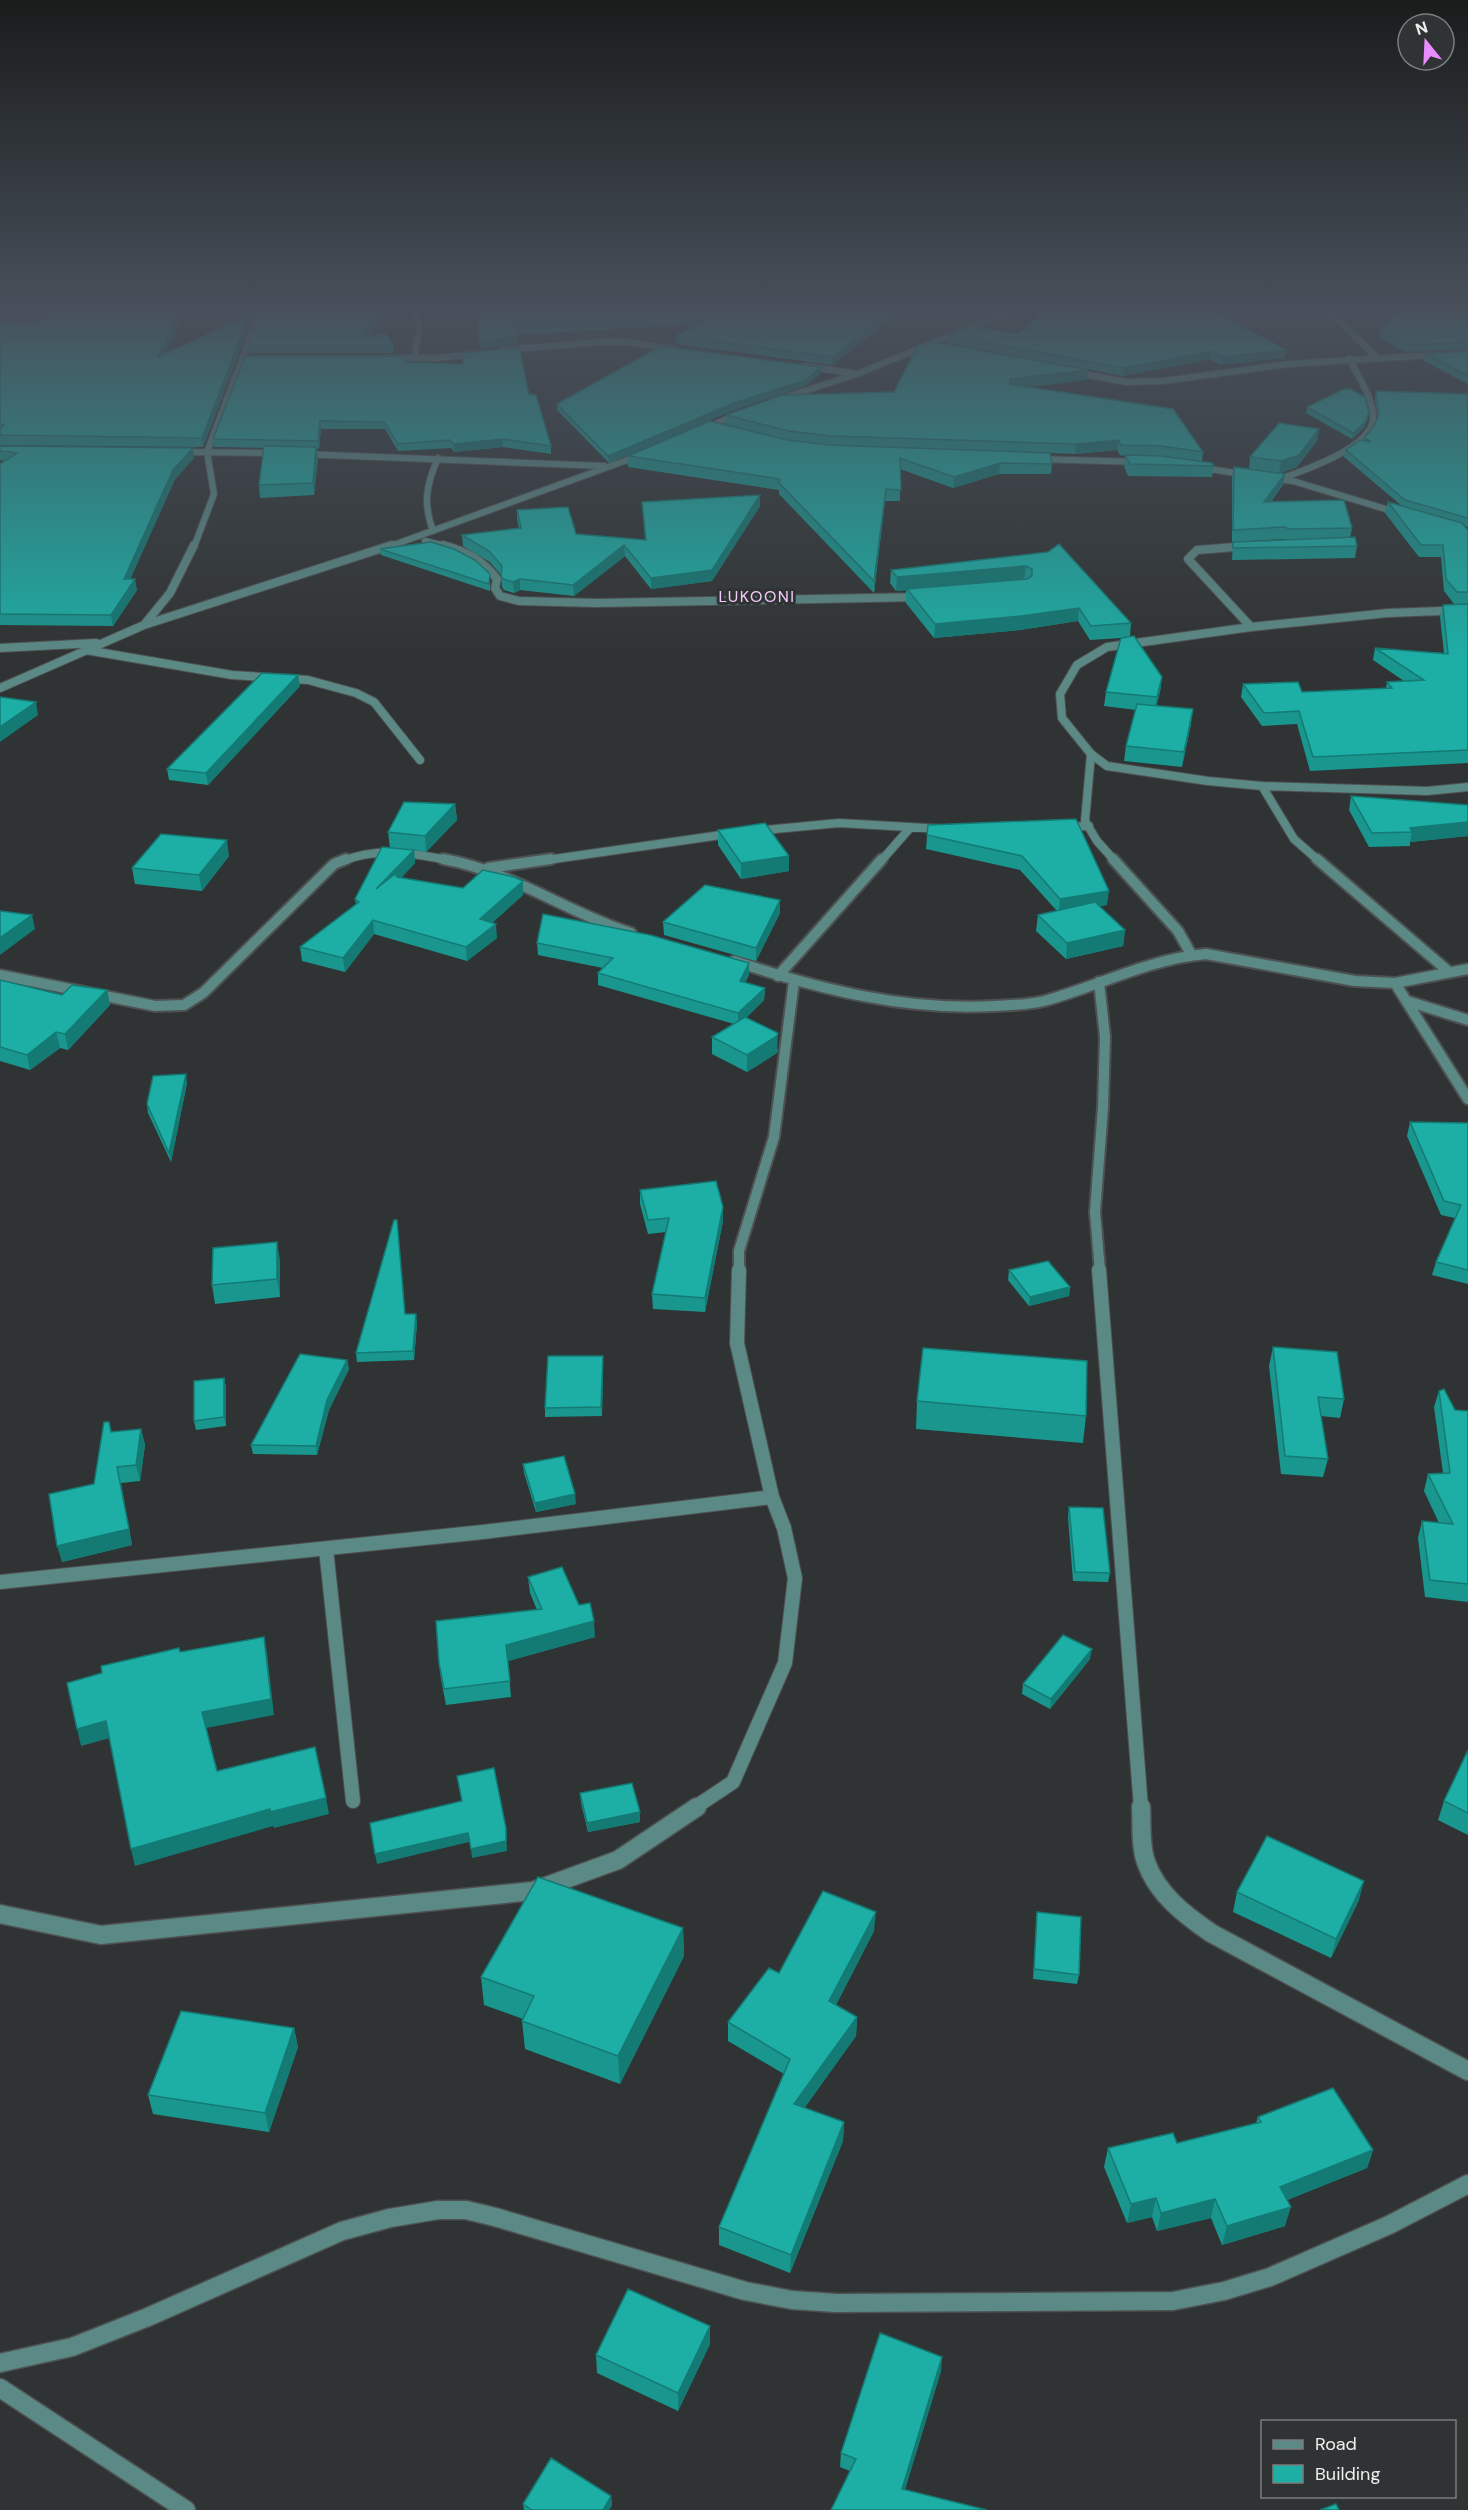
<svg xmlns="http://www.w3.org/2000/svg" width="1468" height="2510" font-family="'DM Sans',sans-serif">
  <style>
    .lines { fill: none; stroke-linecap: round; stroke-linejoin: round }
    .street-far4-casing { stroke: #4e5151; stroke-width: 8 }
    .street-far3-casing { stroke: #4e5151; stroke-width: 10 }
    .street-far2-casing { stroke: #4e5151; stroke-width: 14 }
    .street-far1-casing { stroke: #4e5151; stroke-width: 16 }
    .street-casing { stroke: #4e5151; stroke-width: 21 }
    .street-far4 { stroke: #5b8985; stroke-width: 6 }
    .street-far3 { stroke: #5b8985; stroke-width: 8 }
    .street-far2 { stroke: #5b8985; stroke-width: 10 }
    .street-far1 { stroke: #5b8985; stroke-width: 14 }
    .street { stroke: #5b8985; stroke-width: 18 }
    .wall { fill: #19968e }
    .shaded-wall { fill: #147a74 }
    .building { fill: #1daea5; stroke: #147a74; stroke-width: 1.5 }
    .labels { text-anchor: middle; stroke-width: 6; stroke-linejoin: round; paint-order: stroke }
    .far-quarter-label { font-size: 16px; letter-spacing: 1.5px; fill: #f5ccfe; stroke: #303333 }
  </style>
  <rect width="100%" height="100%" fill="#303333"/>
  <g class="lines">
    <defs>
      <path id="street-far4" d="M412,306L420,327L414,358
        M1324,306L1376,357
        M503,350L603,342H626L674,349
        M387,358H439L477,354
        M804,366L852,373
        M1073,372L1126,382L1163,381L1288,364L1468,353
        M777,400L857,374L1023,306
        M704,429L740,413
        M178,452L278,453
        M301,454L604,466
        M1035,459L1141,462
        M1197,467L1248,475
        M1268,478L1293,481L1402,514
        M1280,479C1304,470 1369,449 1373,420C1375,401 1358,376 1349,359
        M433,531C423,503 426,485 438,458
        M425,541L449,547
        M194,547L214,494L207,452L262,306
        M388,547L641,455
        M1238,547L1248,546"/>
      <path id="street-far3" d="M443,545C466,551 483,560 497,579L495,588L500,596L519,601L597,603L921,597
        M1248,546L1197,550L1188,559L1251,627
        M1468,610L1388,613L1251,627L1107,647L1077,665L1060,694L1062,718L1091,754L1107,766L1208,781L1262,786L1427,791L1468,787
        M144,625L170,593L194,545
        M0,648L96,643
        M86,650L232,675L308,680L356,693L374,702L420,760
        M0,688L144,625L392,545
        M1091,754L1085,821L1097,841L1115,861
        M1262,786L1294,839L1319,861
        M1063,827L1089,826
        M755,831L839,823L944,829
        M343,861C377,847 415,853 451,861
        M540,861L735,833
        M881,861L910,828"/>
      <path id="street-far2" d="M443,859C511,871 566,912 631,933
        M1113,859L1178,931L1191,954
        M1317,859L1448,971
        M488,868L551,859
        M734,961C819,989 904,1011 994,1006C1010,1005 1028,1005 1044,1001C1099,986 1148,959 1206,954L1355,981L1395,983L1468,969
        M0,975L155,1006L184,1005L203,993L334,864L346,859
        M778,976L882,859
        M1099,982L1105,1037L1103,1107L1095,1212L1100,1271
        M1395,983L1468,1099
        M1407,1001L1468,1020
        M739,1271V1251L774,1137L794,981"/>
      <path id="street-far1" d="M1099,1270L1141,1808
        M326,1549L353,1801
        M0,1582L483,1532L772,1497
        M694,1808L733,1782L785,1663L795,1578L784,1528L772,1497L737,1343L739,1270"/>
      <path id="street" d="M1141,1807C1142,1824 1140,1846 1146,1862C1157,1894 1185,1915 1211,1933L1468,2071
        M0,1914L101,1935L533,1891L618,1860L697,1807
        M0,2363L72,2347L148,2317L342,2231L390,2218L438,2210H466L495,2217L745,2291L792,2300L836,2303L1173,2301L1224,2291L1270,2277L1389,2225L1468,2184
        M0,2388L186,2510"/>
    </defs>
    <use href="#street-far4" class="street-far4-casing"/>
    <use href="#street-far3" class="street-far3-casing"/>
    <use href="#street-far2" class="street-far2-casing"/>
    <use href="#street-far1" class="street-far1-casing"/>
    <use href="#street" class="street-casing"/>
    <use href="#street-far4" class="street-far4"/>
    <use href="#street-far3" class="street-far3"/>
    <use href="#street-far2" class="street-far2"/>
    <use href="#street-far1" class="street-far1"/>
    <use href="#street" class="street"/>
  </g>
  <path class="wall" d="M270,306H392L368,336L393,345L394,353H250L249,345Z
    M468,306H562L564,308L566,306H908L832,365L676,344V336L697,324L516,335L517,344L480,348L477,329V322H478L474,312L470,309Z
    M1468,306V349L1406,352L1379,338L1380,331Z
    M0,323L165,353L250,324L203,447L0,445Z
    M1019,334L1286,350L1284,358L1221,365L1210,359L1123,376L947,343L948,335Z
    M1468,351V384L1424,361L1426,354Z
    M405,362L529,394L551,446V454L503,447L454,452L451,448L398,451L385,429H321L319,449L317,448L318,459L314,495L260,498L259,485L264,448L214,447L213,439Z
    M821,367L820,374L805,386L734,410L609,463L557,410V404Z
    M1087,380L1029,387L1203,452L1202,462L1214,466L1212,477L1128,476L1124,466L1125,456L1120,455L1117,450L1075,454L1050,453L1052,464L1051,474H999L953,488L900,469V501H885L874,593L779,494V490L628,467V456L726,425V415L894,392Z
    M1376,391L1468,394V527L1464,525L1468,530V604H1454L1444,591L1441,557H1419L1385,513L1388,502L1402,506L1344,457L1346,450L1363,440L1364,438L1374,426L1378,418L1375,399Z
    M1364,392L1368,419L1364,428L1352,439L1306,413L1307,407L1363,396Z
    M1319,429L1317,441L1297,467L1280,473L1283,485L1271,502L1352,528L1350,538L1357,546L1355,558L1232,560L1233,542L1286,540L1283,539L1232,542V478L1234,467L1249,469L1250,457Z
    M0,446L194,458L175,479L130,579L137,590L113,626L0,625V464L5,461L0,460Z
    M642,502L760,506L712,581L651,589L625,556L574,596L520,590L514,593L504,590L502,587L501,575L490,562L463,546L462,535L519,528L517,520V510L576,534L645,540Z
    M380,549L490,574V591L381,555Z
    M1048,552L1131,623L1130,636L1162,677L1160,692L1156,706L1191,724L1182,767L1124,761L1126,746L1136,710L1104,706L1106,692L1121,638L1090,640L1078,621L1020,630L934,638L906,603V590L896,591L890,583L891,570Z
    M1468,604V763L1310,771L1297,724L1262,726L1241,697L1243,684L1302,692L1386,688L1387,682L1404,681L1373,660L1375,648L1444,653L1440,617L1443,605Z
    M300,686L208,785L169,780L167,769Z
    M1351,796L1468,805V836L1410,842V846L1369,847L1349,810Z
    M455,804L457,820L426,852L414,850L415,863L401,878L463,888L523,881V895L492,923L497,938L467,961L374,934L345,972L302,961L300,947L356,904L355,899L390,848L388,832Z
    M1076,819L1107,905L1099,906L1125,930L1123,946L1066,959L1036,931L1038,915L1057,911L1020,870L926,849L928,825Z
    M718,830L789,856V871L741,879L718,845Z
    M229,856L202,891L135,884L132,868Z
    M780,913L756,961L664,935L663,922Z
    M537,943L749,975L745,982L765,988L764,1000L746,1018L778,1050L777,1053L747,1072L712,1054V1037L734,1024L598,985V973L603,968L538,955Z
    M0,980L62,995L107,990L110,1005L68,1050L60,1048L30,1070L0,1061Z
    M187,1083L171,1162L148,1113L147,1104Z
    M1410,1122L1468,1123V1284L1432,1275L1436,1262L1455,1218L1441,1215L1407,1136Z
    M640,1190L723,1207V1221L705,1312L653,1309L652,1294L666,1232L648,1234L640,1204Z
    M280,1260V1297L215,1304L212,1285Z
    M1009,1270L1070,1287L1069,1296L1029,1306L1008,1280Z
    M405,1314L417,1323L414,1360L357,1362L356,1353Z
    M1273,1347L1344,1399L1340,1418L1321,1416L1328,1459L1323,1477L1281,1474L1269,1366Z
    M347,1360L349,1369L329,1410L317,1455L253,1454L251,1445Z
    M603,1365L602,1416L545,1417V1408Z
    M224,1378L226,1388V1426L196,1430L194,1421Z
    M1439,1391L1455,1410L1468,1411V1602L1425,1597L1418,1538L1422,1521L1439,1523L1424,1491L1428,1474L1443,1473L1434,1407Z
    M917,1401L1086,1416L1083,1443L916,1429Z
    M109,1422L111,1432L141,1429L145,1445L140,1481L121,1483L132,1545L62,1562L94,1484Z
    M523,1464L576,1504L536,1512L524,1473Z
    M1069,1507L1110,1573L1108,1582L1073,1581L1068,1517Z
    M528,1577L595,1637L508,1661L511,1697L446,1705L441,1679L439,1663L537,1610L530,1593Z
    M1090,1659L1050,1709L1022,1694L1023,1684Z
    M1468,1750V1835L1438,1820L1444,1801Z
    M580,1793L640,1812V1822L588,1832L581,1803Z
    M1237,1892L1359,1900L1331,1958L1233,1912Z
    M1037,1912L1079,1975L1077,1984L1033,1979Z
    M683,1928L684,1956L620,2084L525,2049L522,2021L523,2019L484,2005L481,1977Z
    M874,1931L836,2005L857,2017L856,2036L804,2108L844,2122L843,2141L790,2273L719,2245V2227L784,2074L728,2041V2022L779,1973Z
    M294,2028L298,2047L269,2132L153,2114L148,2095Z
    M1258,2117L1373,2150L1367,2168L1287,2200L1285,2226L1222,2245L1211,2218L1157,2231L1152,2217L1127,2223L1104,2167L1108,2148L1177,2143L1256,2123Z
    M710,2326V2344L678,2411L597,2373L596,2355Z
    M941,2371L905,2489L831,2510L850,2471L840,2467L841,2453Z
    M611,2496L612,2505L609,2510H524L523,2504Z"/>
  <path class="shaded-wall" d="M183,306H188L159,365L158,357Z
    M385,306H392L361,345L360,337Z
    M899,306H908L832,365V357Z
    M249,315L250,324L203,447L202,438Z
    M516,336L517,344L480,348V341Z
    M1286,350L1284,358L1221,365L1222,357Z
    M1211,351L1210,359L1123,376L1124,368Z
    M821,367L820,374L805,386L734,410L609,463L608,456Z
    M1088,370L1087,380L1009,389L1010,379Z
    M1369,413L1368,419L1364,428L1352,439L1353,433Z
    M320,421L321,429L319,449L318,441Z
    M1319,429L1317,441L1297,467L1279,474L1281,461Z
    M502,439L503,447L454,452L453,444Z
    M1119,440L1117,450L1075,454L1076,444Z
    M316,447L318,459L314,495L313,483Z
    M193,448L194,458L175,479L126,589L124,579L173,470Z
    M1000,463L999,474L953,488L954,477Z
    M1285,474L1283,485L1262,513L1264,502Z
    M886,489L885,501L874,593V581Z
    M760,495V506L712,581L651,589V578Z
    M624,545L625,556L574,596L573,585Z
    M1026,566L1024,580L896,591L897,577Z
    M135,579L137,590L113,626L111,615Z
    M520,579V590L514,593L513,582Z
    M1079,608L1078,621L1020,630L934,638L935,624Z
    M298,675L300,686L208,785L206,773Z
    M1162,677L1160,692L1155,711L1157,697Z
    M36,702L38,715L0,742V727Z
    M1193,709L1191,724L1182,767L1184,752Z
    M455,804L457,820L426,852L425,836Z
    M1468,822V836L1410,842L1412,832L1410,828Z
    M227,840L229,856L202,891L199,875Z
    M414,850L415,863L378,902L376,889Z
    M789,856V871L741,879V863Z
    M523,881V895L481,933L480,919Z
    M1109,891L1107,905L1059,913L1060,899Z
    M780,900V913L756,961V948Z
    M32,915L35,929L0,955V938Z
    M373,920L374,934L345,972L343,958Z
    M496,924L497,938L467,961L466,947Z
    M1125,930L1123,946L1066,959L1067,943Z
    M749,963V975L740,993V981Z
    M765,988L764,1000L738,1025V1013Z
    M107,990L110,1005L68,1050L65,1034Z
    M56,1032L60,1048L30,1070L27,1055Z
    M778,1033L777,1053L747,1072V1055Z
    M186,1074L187,1083L171,1162L169,1153Z
    M723,1207V1221L705,1312V1298Z
    M277,1242L280,1260V1297L277,1279Z
    M1070,1287L1069,1296L1029,1306L1030,1297Z
    M416,1314L417,1323L414,1360L413,1351Z
    M603,1356V1365L602,1416L601,1407Z
    M347,1360L349,1369L329,1410L317,1455L316,1446L327,1400Z
    M224,1378L226,1388V1426L224,1417Z
    M141,1429L145,1445L140,1481L136,1465Z
    M117,1467L132,1545L62,1562L57,1546Z
    M575,1494L576,1504L536,1512L535,1503Z
    M594,1621L595,1637L508,1661L506,1645Z
    M264,1637L267,1653L274,1715L206,1728L202,1712Z
    M1092,1649L1090,1659L1050,1709L1051,1699Z
    M106,1721L110,1738L81,1746L77,1729Z
    M326,1798L329,1814L274,1828L273,1826L135,1866L131,1849L270,1809Z
    M640,1812V1822L588,1832L587,1823Z
    M506,1828L507,1851L472,1858L471,1849Z
    M468,1833L469,1842L377,1864L375,1854Z
    M1364,1881L1359,1900L1331,1958L1336,1939Z
    M876,1912L874,1931L828,2020L829,2001Z
    M683,1928L684,1956L620,2084L618,2056Z
    M857,2017L856,2036L794,2123V2104Z
    M294,2028L298,2047L269,2132L265,2113Z
    M844,2122L843,2141L790,2273L791,2255Z
    M1373,2150L1367,2168L1275,2205L1280,2187Z
    M1156,2198L1152,2217L1127,2223L1131,2204Z
    M1215,2199L1211,2218L1157,2231L1161,2213Z
    M1291,2207L1285,2226L1222,2245L1227,2226Z
    M710,2326V2344L678,2411V2393Z
    M942,2357L941,2371L901,2503L902,2489Z
    M611,2496L612,2505L609,2510H603Z"/>
  <path class="building" d="M57,306H183L158,357L249,315L202,438L0,435V429L4,425H0V323L32,324L44,319Z
    M270,306H385L360,337L386,334L393,345H249L262,310Z
    M474,306H562L564,308L566,306H899L832,357L676,336L711,316L515,327L516,336L480,341L477,322L480,321Z
    M1047,306H1153L1190,309H1211L1286,350L1222,357L1211,351L1124,368L948,335L969,326L1019,334Z
    M1403,306H1468V342L1407,345L1380,331Z
    M930,341L1088,370L1010,379V384L1173,409L1203,452L1162,446L1121,445L1119,440L1076,444L831,436L789,431L726,415L782,395L894,392L918,345Z
    M661,346L821,367L805,380L734,403L608,456L557,404Z
    M519,347L529,394L536,395L551,446L502,439L453,444L450,440L398,444L384,422L320,421L318,441L213,439L245,356H401L405,362L463,364L462,353Z
    M1468,351V376L1426,354Z
    M1344,389H1351L1364,397V392L1369,413L1365,422L1353,433L1307,407Z
    M1376,391L1468,394V518L1405,500L1346,450L1360,440L1371,442L1364,438L1374,426L1379,414Z
    M710,421L787,440L830,445L1050,453L1052,464L1000,463L954,477L900,458L901,490L886,489L874,581L779,483L780,479L628,456Z
    M1279,423L1319,429L1299,455L1281,461L1250,457Z
    M0,446L193,448L173,470L124,579H135L111,615L0,614V464L17,453L0,451Z
    M264,446L316,447L313,483L259,485Z
    M1125,455L1162,456L1212,463L1214,466L1130,464Z
    M1234,467L1285,474L1264,502L1344,500L1352,528L1289,529L1284,527L1233,530Z
    M760,495L712,570L651,578L624,545L573,585L520,579L513,582L503,579L501,576L502,566L489,551L462,535L521,528L517,510L568,507L576,534L646,540L642,502Z
    M1388,502L1462,523L1468,530V592H1457L1446,579L1443,545H1421Z
    M1355,537L1357,546L1233,548V542Z
    M431,542L454,549L475,560L490,574L489,584L380,549Z
    M1059,544L1131,623L1091,626L1079,608L1021,616L935,624L907,589L1027,579L1032,576V569L1026,566L897,577L891,570L1048,552Z
    M1468,604V750L1313,757L1299,711L1264,713L1243,684L1298,682L1302,692L1392,688L1387,682L1424,680L1375,648L1448,654L1443,605Z
    M1134,636L1162,677L1157,697L1106,692L1121,638Z
    M262,673L298,675L206,773L167,769Z
    M0,697L36,702L0,727Z
    M1137,704L1193,709L1184,752L1126,746Z
    M1351,796L1468,805V822L1410,828L1412,832L1372,833Z
    M404,802L455,804L425,836L388,832Z
    M1076,819L1109,891L1060,899L1022,856L927,835L928,825Z
    M765,823L789,856L741,863L718,830Z
    M161,834L227,840L199,875L132,868Z
    M382,847L414,850L376,889L395,874L397,877L463,888L483,870L514,877L523,881L480,919L496,924L466,947L373,920L343,958L300,947L359,902L355,899Z
    M705,885L780,900L756,948L663,922Z
    M1095,902L1125,930L1067,943L1038,915Z
    M0,911L32,915L0,938Z
    M543,914L650,935L749,963L740,981L765,988L738,1013L598,973L613,958L537,943Z
    M0,980L62,995L72,985L107,990L65,1034L56,1032L27,1055L0,1047Z
    M745,1017L778,1033L777,1036L747,1055L712,1037Z
    M186,1074L169,1153L147,1104L153,1076Z
    M1410,1122L1468,1123V1270L1436,1262L1461,1205L1444,1201Z
    M716,1181L723,1207L705,1298L652,1294L669,1218L648,1220L640,1190Z
    M394,1220H397L405,1314H416L413,1351L356,1353Z
    M277,1242V1279L212,1285L213,1248Z
    M1048,1261L1070,1287L1030,1297L1009,1270Z
    M1273,1347L1337,1352L1344,1399L1318,1397L1328,1459L1285,1456Z
    M923,1348L1087,1361L1086,1416L917,1401Z
    M300,1354L347,1360L327,1400L316,1446L251,1445Z
    M548,1356H603L601,1407L545,1408Z
    M224,1378V1417L194,1421V1381Z
    M1444,1389L1455,1410L1468,1411V1584L1430,1580L1422,1521L1453,1524L1428,1474L1450,1473L1439,1391Z
    M104,1422H109L111,1432L141,1429L136,1465L117,1467L129,1529L57,1546L49,1494L94,1484Z
    M564,1456L575,1494L535,1503L523,1464Z
    M1069,1507L1103,1508L1110,1573L1075,1572Z
    M562,1567L579,1605L590,1603L594,1621L506,1645L510,1681L444,1689L439,1663L436,1621L542,1609L528,1577Z
    M1063,1635L1092,1649L1051,1699L1023,1684Z
    M264,1637L271,1699L202,1712L217,1771L315,1747L326,1798L270,1812V1809L131,1849L106,1721L77,1729L67,1683L102,1673L101,1666L179,1648L180,1652Z
    M1468,1750V1813L1444,1801Z
    M494,1768L506,1828V1841L471,1849L468,1833L375,1854L370,1823L462,1801L457,1776Z
    M632,1783L640,1812L587,1823L580,1793Z
    M1267,1836L1364,1881L1336,1939L1237,1892Z
    M538,1877L683,1928L618,2056L522,2021L534,1996L481,1977Z
    M823,1891L876,1912L829,2001L857,2017L794,2104L844,2122L791,2255L719,2227L790,2059L728,2022L769,1968L779,1973Z
    M1037,1912L1081,1917L1079,1975L1034,1969Z
    M181,2011L294,2028L265,2113L148,2095Z
    M1333,2088L1373,2150L1280,2187L1291,2207L1227,2226L1215,2199L1161,2213L1156,2198L1131,2204L1108,2148L1173,2133L1177,2143L1261,2122L1258,2117Z
    M628,2289L710,2326L678,2393L596,2355Z
    M880,2333L942,2357L902,2489L987,2510H831L856,2459L841,2453Z
    M551,2458L611,2496L603,2510H532L523,2504Z
    M1336,2504L1339,2510H1320Z"/>
  <linearGradient id="sky" x2="0" y2="1"><stop stop-color="#1a1c1c"/><stop offset="0.47" stop-color="#48505b"/><stop offset="1" stop-color="#48505b" stop-opacity="0"/></linearGradient>
  <rect width="1468" height="658" fill="url(#sky)"/>
  <g class="labels">
    <g class="far-quarter-label">
      <text x="757" y="602">LUKOONI</text>
    </g>
  </g>
  <rect x="1261" y="2420" width="195" height="78" fill="#303333" stroke="#7b7e7e" stroke-width="1.5"/>
  <rect x="1273" y="2440" width="30" height="9" fill="#5b8985" stroke="#7b7e7e" stroke-width="1.5"/>
  <text x="1315" y="2450" font-size="18" fill="#ecefee">Road</text>
  <rect x="1273" y="2465" width="30" height="18" fill="#1daea5" stroke="#7b7e7e" stroke-width="1.5"/>
  <text x="1315" y="2480" font-size="18" fill="#ecefee">Building</text>
  <g transform="translate(1426 42) rotate(342)"><circle r="28" fill="#303333" stroke="#7b7e7e" stroke-width="1.5"/>
  <path d="M0-4.5L10 22L0 15L-10 22Z" fill="#e98dfe"/>
  <text y="-9" font-size="16" font-weight="bold" text-anchor="middle" fill="#ecefee">N</text>
  </g>
</svg>
